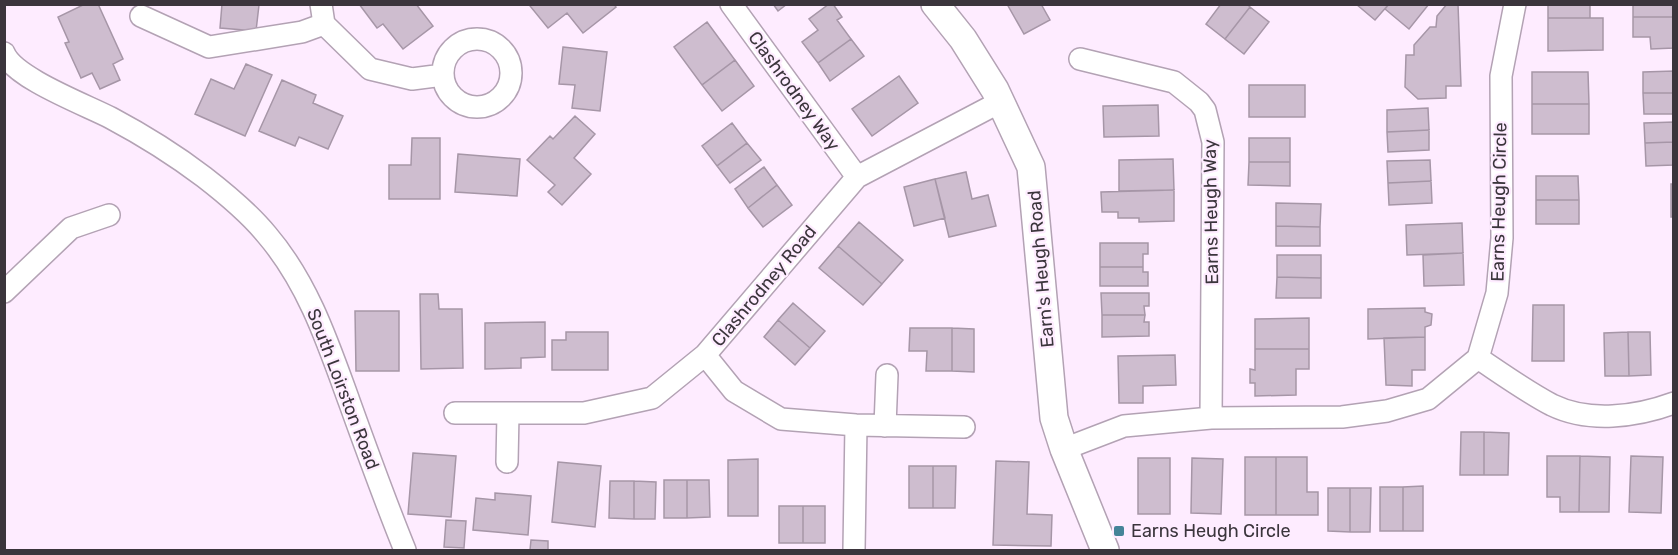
<svg xmlns="http://www.w3.org/2000/svg" width="1678" height="555" font-family="Rubik,sans-serif">
  <style>
    .building { fill: #cebdcf; stroke: #a696a7; stroke-width: 1.5 }
    .lines { fill: none; stroke-linecap: round; stroke-linejoin: round }
    .minor-casing { stroke: #b3a2b4; stroke-width: 24 }
    .tertiary-casing { stroke: #b3a2b4; stroke-width: 30 }
    .minor { stroke: #fff; stroke-width: 21 }
    .tertiary { stroke: #fff; stroke-width: 27 }
    .poi-dot { fill: #458498; stroke: #feecff; stroke-width: 2 }
    .labels { text-anchor: middle; stroke-width: 4.5; stroke-linejoin: round; paint-order: stroke }
    .street-label { font-size: 18px; fill: #3b353c; stroke: #feecff }
    .poi-label { font-size: 18px; fill: #3b353c; stroke: #feecff; text-anchor: start }
  </style>
  <rect width="100%" height="100%" fill="#feecff"/>
  <path class="building" d="M85,4H98L123,59L113,64L120,80L100,89L92,73L81,78L65,43L69,42L58,17Z
    M222,4H262L259,5L256,31L220,28Z
    M359,4H416L433,26L403,49L383,24L377,28Z
    M531,4H614L616,7L583,33L567,13L548,28L530,6Z
    M773,4H787L778,11Z
    M829,4H833L842,17L837,20L851,39L818,63L802,42L818,30L809,19Z
    M1007,4H1041L1050,20L1024,34Z
    M1221,4H1247L1250,7L1225,39L1206,24Z
    M1356,4H1389L1375,20Z
    M1389,4H1429L1409,29L1385,9Z
    M1447,4H1458L1461,86H1446V98L1418,99L1405,87L1406,55H1414V45L1430,27H1436L1437,16Z
    M1548,4H1590V18H1548Z
    M1633,4H1674V17H1633Z
    M1250,7L1269,22L1244,54L1225,39Z
    M1633,17H1674V48L1651,49L1650,37H1633Z
    M1548,18H1603V50L1548,51Z
    M707,22L735,60L702,85L674,47Z
    M851,39L864,56L830,81L818,63Z
    M563,47L607,52L600,111L572,108L575,85L559,84Z
    M735,60L754,86L722,111L702,85Z
    M246,64L272,75L245,136L195,114L211,79L234,89Z
    M1674,71V93H1643V72Z
    M1532,72H1588L1589,104H1532Z
    M899,76L918,103L872,136L852,109Z
    M282,80L316,95L313,103L343,116L328,149L299,137L295,146L259,131Z
    M1249,85H1305V117H1249Z
    M1643,93H1674V114H1644Z
    M1532,104H1589V134H1532Z
    M1158,105L1159,136L1104,137L1103,106Z
    M1428,108L1429,130L1387,132V110Z
    M575,116L595,134L574,158L591,174L562,205L548,192L555,185L527,160L550,136L553,139Z
    M1674,122V142L1645,143L1644,123Z
    M732,123L747,143L717,166L702,146Z
    M1429,130V150L1388,152L1387,132Z
    M412,138H440V199H389V165H411Z
    M1249,138H1290V162H1249Z
    M1674,142V165L1646,166L1645,143Z
    M747,143L761,160L730,183L717,166Z
    M458,154L520,159L517,196L455,192Z
    M1173,159L1174,190L1119,191V160Z
    M1430,160L1431,181L1388,183L1387,161Z
    M1249,162H1290V186L1248,185Z
    M764,167L777,185L748,208L735,189Z
    M966,172L972,199L988,195L996,226L949,237L935,179Z
    M1536,176H1578L1579,200H1536Z
    M935,179L945,218L914,226L904,187Z
    M1431,181L1432,203L1389,205L1388,183Z
    M1671,184H1674V217H1671Z
    M777,185L792,205L763,227L748,208Z
    M1174,190V221L1139,222V218H1118V212H1102L1101,192Z
    M1536,200H1579V224H1536Z
    M1276,203L1321,204L1320,227L1276,226Z
    M859,222L903,260L882,284L838,246Z
    M1462,223L1463,253L1407,255L1406,225Z
    M1276,226L1320,227V246H1276Z
    M1100,243H1148V254H1143V267H1100Z
    M838,246L882,284L863,305L819,268Z
    M1463,253L1464,285L1424,286L1423,255Z
    M1277,255H1321V278L1277,277Z
    M1100,267H1143V272H1148V286H1100Z
    M1277,277L1321,278V298H1276Z
    M1101,293H1149V306H1144L1145,315H1102Z
    M420,294H438L439,309H462L463,368L421,369Z
    M793,303L825,331L810,348L778,320Z
    M1533,305H1564V361H1532Z
    M1425,308V312L1432,314L1431,325L1425,327V337L1368,339V309Z
    M355,311H399V371H356Z
    M1102,315H1145L1144,322H1149V336L1102,337Z
    M1309,318V349H1255V319Z
    M778,320L810,348L795,365L764,337Z
    M545,322V357L521,358V368L485,369V323Z
    M910,328H952V371H926L927,351H909Z
    M952,328L974,329V372L952,371Z
    M566,332H608V370H552V340H566Z
    M1628,332L1629,376H1605L1604,333Z
    M1628,332H1650L1651,375L1629,376Z
    M1425,337V370H1412V386L1386,385L1384,338Z
    M1255,349H1309V369H1296V395L1255,396V383H1250V369L1255,370Z
    M1175,355L1176,385L1143,386V403H1119L1118,356Z
    M1461,432H1484V475H1460Z
    M1484,432L1509,433L1508,475H1484Z
    M413,453L456,456L451,517L408,514Z
    M1547,456H1580L1579,512H1560V497H1547Z
    M1580,456L1610,457L1609,512H1579Z
    M1631,456L1663,457L1661,513L1629,512Z
    M1245,457H1276V515H1245Z
    M1276,457H1307V492H1318V515H1276Z
    M1138,458H1170V514H1138Z
    M1192,458L1223,459L1221,514L1191,513Z
    M758,459V516H728V460Z
    M996,461L1029,462L1027,514L1052,515L1051,546L993,545Z
    M558,462L601,466L595,527L552,522Z
    M909,466H933V508H909Z
    M933,466H956L955,508H933Z
    M664,480H687V518H664Z
    M687,480H709L710,517L687,518Z
    M610,481H634V519L609,518Z
    M634,481L656,482L655,519H634Z
    M1423,486V531H1403V487Z
    M1380,487H1403V531H1380Z
    M1328,488H1350V532L1328,531Z
    M1350,488H1371L1370,532H1350Z
    M495,493L531,496L528,535L473,530L476,498L495,500Z
    M779,506H803V543H779Z
    M803,506H825V543H803Z
    M446,520L466,521L464,548L444,547Z
    M531,540L548,541V550H530Z"/>
  <g class="lines">
    <defs>
      <path id="minor" d="M321,4L324,24L370,69L412,79L443,75
        M731,4L857,177
        M141,16L209,47L302,32L324,24
        M443 73a34 34 0 1 1 68 0a34 34 0 1 1-68 0Z
        M4,53C14,78 86,105 111,118C143,135 175,155 204,177C226,194 249,213 267,235C308,283 328,343 349,401C367,451 385,501 405,550
        M1080,59L1174,82L1199,102L1205,110L1213,142L1211,418
        M4,292L71,228L109,215
        M705,355L734,391L781,419L856,425L964,427
        M1478,358C1502,374 1527,392 1552,405C1589,423 1636,417 1674,403
        M455,413H584L652,398L705,355L857,177L1000,102
        M885,426L887,375
        M1064,449L1124,426L1211,418L1342,417L1387,411L1428,399L1478,358L1497,293L1502,238L1501,76L1515,4
        M507,462L508,414
        M854,550L856,425"/>
      <path id="tertiary" d="M935,4L963,39L995,90L1031,167L1054,418L1064,449L1105,550"/>
    </defs>
    <use href="#minor" class="minor-casing"/>
    <use href="#tertiary" class="tertiary-casing"/>
    <use href="#minor" class="minor"/>
    <use href="#tertiary" class="tertiary"/>
  </g>
  <rect class="poi-dot" x="1113" y="525" width="12" height="12" rx="3"/>
  <g class="labels">
    <g class="street-label">
      <text transform="translate(794 91) rotate(54)" y="6">Clashrodney Way</text>
      <text transform="translate(1499 202) rotate(-89)" y="6">Earns Heugh Circle</text>
      <text transform="translate(1211 212) rotate(-91)" y="6">Earns Heugh Way</text>
      <text transform="translate(1041 269) rotate(-95)" y="6">Earn's Heugh Road</text>
      <text transform="translate(764 286) rotate(-50)" y="6">Clashrodney Road</text>
      <text transform="translate(343 389) rotate(69)" y="6">South Loirston Road</text>
    </g>
    <g class="poi-label">
      <text x="1131" y="537">Earns Heugh Circle</text>
    </g>
  </g>
  <rect width="1678" height="555" fill="none" stroke="#3b353c" stroke-width="12"/>
</svg>
